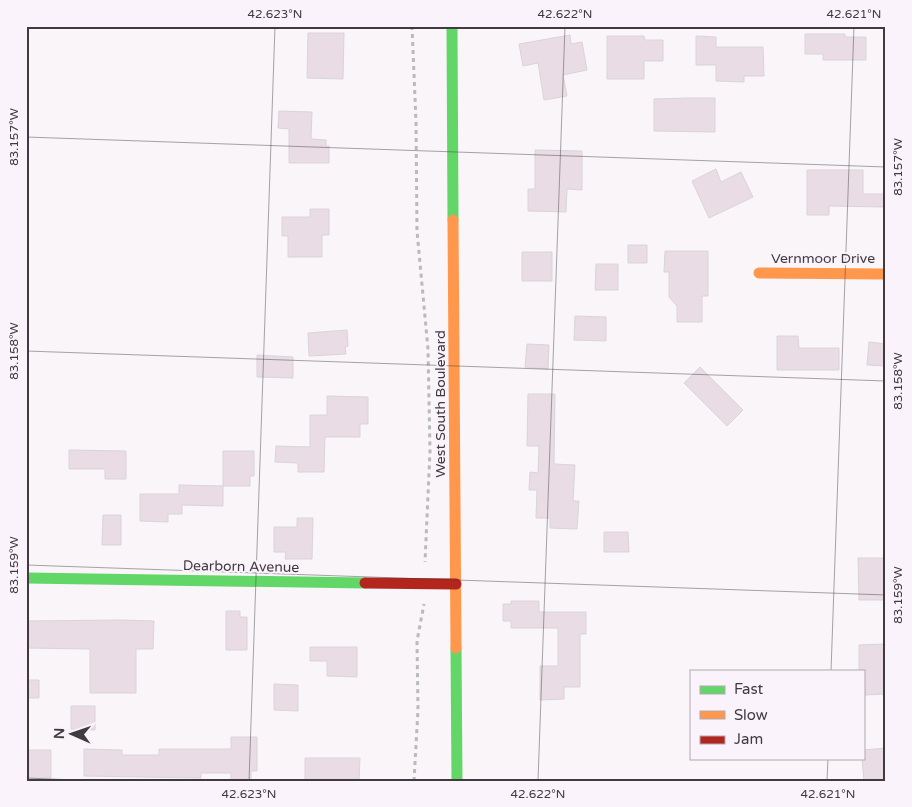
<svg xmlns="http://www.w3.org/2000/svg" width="912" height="807" font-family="'Varela Round',sans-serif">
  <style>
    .building { fill: #e9dce4; stroke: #d8d5d7 }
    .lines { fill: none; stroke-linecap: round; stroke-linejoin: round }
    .path { stroke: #b8bcb8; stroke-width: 3; stroke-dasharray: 4 4; stroke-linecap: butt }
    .fast { stroke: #63d668; stroke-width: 11 }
    .slow { stroke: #ff974d; stroke-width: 11 }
    .jam { stroke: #b3261e; stroke-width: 11 }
    .ticks { fill: none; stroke: #3f3b3f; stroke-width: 1; stroke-opacity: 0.45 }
    .labels { text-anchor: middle; stroke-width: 4; stroke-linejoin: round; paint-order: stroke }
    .street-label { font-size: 14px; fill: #3f3b3f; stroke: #fbf3fb }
    .neatline { fill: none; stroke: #3f3b3f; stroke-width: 2 }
    .ticks-label { font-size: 12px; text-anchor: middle; fill: #3f3b3f }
  </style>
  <rect width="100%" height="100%" fill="#f9f5f9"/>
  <path class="building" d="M308,33H344L343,79L307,78Z
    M805,34H845V37H866V60H823V54H805Z
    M570,35L571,44L582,42L587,70L563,75L567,96L544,100L538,63L523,66L519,44Z
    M607,36H644L645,40H663V61H644V79H607Z
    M696,36L716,37V47H763L764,76H744V82L716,81V65H696Z
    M687,98H715V132L654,131V99Z
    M279,111L312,112L311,139L326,140V146H329V163H289V129L278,128Z
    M535,150L582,151V190L567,189L566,212L528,211V189H535Z
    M716,169L721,182L741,172L753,197L709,218L692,181Z
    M807,170H863V194H886V207L829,206V215H807Z
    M310,209H329V235H322V257H288V236H282V217H310Z
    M628,245H647V263H628Z
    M665,251H708V296H702V322H677V306L669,297V272H664Z
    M522,252H552V281H522Z
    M596,264H618V290H595Z
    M575,316L606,317V341L574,340Z
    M347,330L348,346L345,347L346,354L309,356L308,333Z
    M777,336H798L799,348H839V370H777Z
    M869,342L886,344V366L867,365Z
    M527,344L549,345L548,369L525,367Z
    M257,355L293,357V378L257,377Z
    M700,367L743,410L727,426L684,383Z
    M528,394H555L554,464L575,465L573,501H579L577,529L550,528V518H536L537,490H529L530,472L538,473L539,446H527Z
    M327,396L368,397V424H360V437H325L324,472H298V463L275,462L276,446L310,447V415H327Z
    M69,450L126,451V479H105V469H69Z
    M223,451H254V476H250V486H223Z
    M179,485L223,486V506L182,505V514H168V522L140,521V494H179Z
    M103,515H121V545H102Z
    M297,518H313L312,559H285L286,552H274V527H297Z
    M604,532H628L629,552H604Z
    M858,558H886V600H859Z
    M511,601H539V612H586V634H580V687H564V699L540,700V666H558V628H511V621H503V604H511Z
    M226,611H240V617H247V650H226Z
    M121,620L154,621L153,649H136V693H90V649L27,648V621Z
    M886,644V694L865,695V686H863V671H859V645Z
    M310,647H357V677L327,676V661H310Z
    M26,680H39V698H26Z
    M274,684L298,685V711L274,710Z
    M71,706H95V730L71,729Z
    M231,737H257V771H251V781H231V773H201V778L84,776V749L122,750V755H159V749H231Z
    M886,748V781H864L862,758L863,750Z
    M26,750H51V778H26Z
    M305,758H360L359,781H305Z"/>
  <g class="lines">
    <path class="path" d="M412,26L416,122L417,231L428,349L430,451L425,562
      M414,781L418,710L417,641L424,604"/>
    <path class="fast" d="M452,26L453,220
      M26,578L365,583
      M456,648L457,781"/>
    <path class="slow" d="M453,220L456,648
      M759,273L886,274"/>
    <path class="jam" d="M365,583L456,584"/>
  </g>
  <path class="ticks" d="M26,137L886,167M26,351L886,381M26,565L886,595M831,671L854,26M26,778L98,781M249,781L275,26M538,781L565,26M827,781L828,758"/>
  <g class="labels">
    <g class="street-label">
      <text x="823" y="263">Vernmoor Drive</text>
      <text transform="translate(440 404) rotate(-90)" y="5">West South Boulevard</text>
      <text transform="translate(241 566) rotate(1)" y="5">Dearborn Avenue</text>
    </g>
  </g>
  <rect width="912" height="807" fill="none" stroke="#fbf3fb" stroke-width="55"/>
  <rect x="690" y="670" width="175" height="90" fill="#fbf3fb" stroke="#b0a9b0"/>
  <rect x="700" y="686" width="25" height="8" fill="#63d668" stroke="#b0a9b0"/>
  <text x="734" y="694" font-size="15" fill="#3f3b3f">Fast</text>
  <rect x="700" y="711" width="25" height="8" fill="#ff974d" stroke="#b0a9b0"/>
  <text x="734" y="720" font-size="15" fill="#3f3b3f">Slow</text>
  <rect x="700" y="736" width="25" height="8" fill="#b3261e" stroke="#b0a9b0"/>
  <text x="734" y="744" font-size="15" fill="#3f3b3f">Jam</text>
  <g transform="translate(72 734) rotate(272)" stroke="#fbf3fb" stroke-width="4" paint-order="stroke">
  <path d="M0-4L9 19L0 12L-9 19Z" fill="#3f3b3f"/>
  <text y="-8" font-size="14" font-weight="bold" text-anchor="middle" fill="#3f3b3f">N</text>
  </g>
  <rect x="28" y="28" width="856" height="752" class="neatline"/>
  <g class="ticks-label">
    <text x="275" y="18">42.623°N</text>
    <text x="565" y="18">42.622°N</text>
    <text x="854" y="18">42.621°N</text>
    <text transform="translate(14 137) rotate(-90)" y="4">83.157°W</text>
    <text transform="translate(898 167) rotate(-90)" y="4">83.157°W</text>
    <text transform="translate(14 351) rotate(-90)" y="4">83.158°W</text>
    <text transform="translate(898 381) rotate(-90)" y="4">83.158°W</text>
    <text transform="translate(14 565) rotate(-90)" y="4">83.159°W</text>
    <text transform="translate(898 595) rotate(-90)" y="4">83.159°W</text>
    <text x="249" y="798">42.623°N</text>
    <text x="538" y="798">42.622°N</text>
    <text x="828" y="798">42.621°N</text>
  </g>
</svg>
